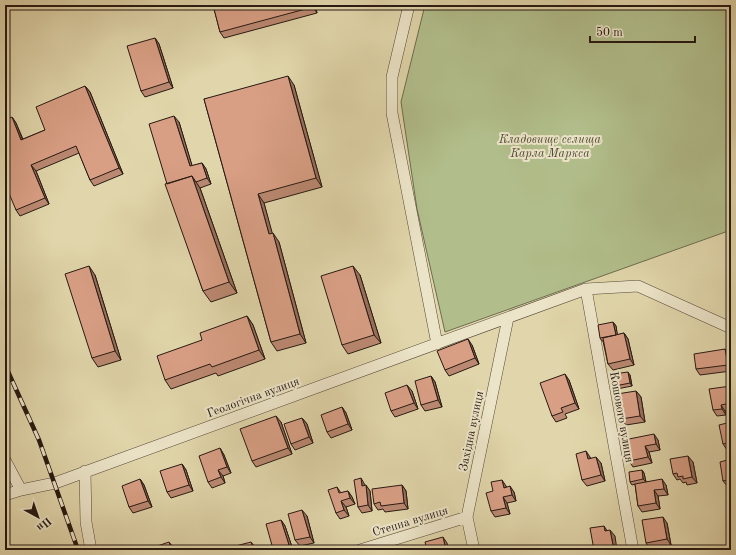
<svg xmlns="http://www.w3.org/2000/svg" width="736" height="555" font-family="'Old Standard TT',serif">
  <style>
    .green { fill: #b1be8b; stroke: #6c6c4e }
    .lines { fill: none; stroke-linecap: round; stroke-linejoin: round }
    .street-casing { stroke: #564838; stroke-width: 12 }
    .street { stroke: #ece4c8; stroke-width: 11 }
    .rail-casing { stroke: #271912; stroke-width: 4.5 }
    .rail { stroke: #ece4c8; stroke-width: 3; stroke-dasharray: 9; stroke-linecap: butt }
    .wall { fill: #bb8972; stroke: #271912 }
    .shaded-wall { fill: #986f5d; stroke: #271912 }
    .building { fill: #d99f85; stroke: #271912 }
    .labels { text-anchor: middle; stroke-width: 4; stroke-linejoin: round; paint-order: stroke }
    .park-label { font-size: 12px; font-style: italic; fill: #504b36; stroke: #ece4c8 }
    .street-label { font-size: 12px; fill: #271912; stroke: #ece4c8 }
  </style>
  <rect width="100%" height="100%" fill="#e1d6ab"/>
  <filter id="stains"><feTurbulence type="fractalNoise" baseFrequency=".005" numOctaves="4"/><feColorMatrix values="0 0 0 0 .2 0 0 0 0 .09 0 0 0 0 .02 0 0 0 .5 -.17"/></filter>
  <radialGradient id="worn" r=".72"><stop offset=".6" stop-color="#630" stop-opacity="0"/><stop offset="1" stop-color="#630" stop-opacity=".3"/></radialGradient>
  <path class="green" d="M425,5H731V230L445,332L417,209L401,102Z"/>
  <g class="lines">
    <defs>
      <path id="street" d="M409,5L392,77V113L437,344
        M586,289L633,550
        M5,460L21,490
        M85,471L86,522L91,550
        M5,495L21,490L55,483L586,289L638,286L731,328
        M360,550L467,517
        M474,550L467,517L508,318"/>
    </defs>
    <use href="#street" class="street-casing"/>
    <use href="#street" class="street"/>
    <defs>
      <path id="rail" d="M5,365L39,440L78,550"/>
    </defs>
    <use href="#rail" class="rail-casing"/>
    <use href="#rail" class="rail"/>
  </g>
  <path class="wall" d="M213,5H315L317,13L224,38L220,32Z
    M155,38L159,44L173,88L145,97L141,91Z
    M294,85L322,187L264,203L272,234L279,242L306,343L277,351L271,342L204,99Z
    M85,86L90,92L123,174L94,186L90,180L79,153L36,171L49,204L20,216L16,210L12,117L16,123L23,139L45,130Z
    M179,122L192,166L202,163L206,169L211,184L200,188L237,293L211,302L203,291L167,184Z
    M95,275L121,360L98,367L92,358Z
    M360,275L381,343L348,354L342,345Z
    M247,316L253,325L265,359L218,376L216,373L171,389L165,380L202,340Z
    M613,322L616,326L617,335L624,333L628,339L634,365L613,370L608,364L603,341H602L600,338Z
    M472,345L479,364L449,376L445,370Z
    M730,355L731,364V371L700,375L696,369Z
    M630,375L632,386L617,389L615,386Z
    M431,376L435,382L442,407L425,411L421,405Z
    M569,380L579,409L565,414L567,418L556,422L552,416Z
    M731,386V410L725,411L726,415L717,416L713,410Z
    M412,391L418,409L395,417L391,411Z
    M636,391L641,397L645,422L626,425L621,419Z
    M342,407L346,413L352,430L331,438L327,432Z
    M302,418L307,424L313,443L295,450L291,444Z
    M281,422L292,454L256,467L252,461Z
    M731,422V449L727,450L723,444Z
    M624,440H658L660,450L649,452L652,463L633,467L629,461Z
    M220,448L224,455L231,473L223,476L225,483L212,488L208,482Z
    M590,457V458L601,463L605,481L587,486L582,480Z
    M731,459V486L728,487L723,481Z
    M693,462L697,483L687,485L686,482L683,483L680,479L677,480L673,474Z
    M182,464L186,470L193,491L171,498L167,492Z
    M642,470L644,473L646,482L666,485L668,495L658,496L660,509L642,512L638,506L635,484L632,485L630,482Z
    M140,479L144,485L152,507L133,513L129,507Z
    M365,485L370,491L372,511L362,513L358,507Z
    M402,485L406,491L408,509L385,512L383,509L378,510L374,504Z
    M506,486V487L514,492L516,501L507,503L510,514L495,517L491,511L493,491Z
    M337,487L341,493L348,491L352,497L355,504L346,507L349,516L340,519L336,513Z
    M307,516L314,543L300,546L295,540Z
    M281,520L285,526L293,550H273V549Z
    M667,523L671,545L650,549L646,543Z"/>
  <path class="shaded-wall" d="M312,5H315L317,13L313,7Z
    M155,38L159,44L173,88L169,82Z
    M288,76L294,85L322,187L316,178Z
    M85,86L90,92L123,174L119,168Z
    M174,116L179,122L194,172L190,166Z
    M12,117L16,123L25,146L21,140Z
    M202,163L206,169L211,184L207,178Z
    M31,165L36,171L49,204L45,198Z
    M192,176L200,188L237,293L229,282Z
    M258,194L264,203L275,243L269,234Z
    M273,233L279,242L306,343L300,334Z
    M89,266L95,275L121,360L115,351Z
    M353,266L360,275L381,343L374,335Z
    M247,316L253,325L265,359L259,350Z
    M613,322L616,326L618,338L616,335Z
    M624,333L628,339L634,365L630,359Z
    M468,339L472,345L479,364L475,358Z
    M725,349L730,355L731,369L728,365Z
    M628,372L630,375L632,386L630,383Z
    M565,374L569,380L579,409L575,403Z
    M431,376L435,382L442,407L438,400Z
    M407,385L412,391L418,409L414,403Z
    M636,391L641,397L645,422L640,416Z
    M721,405L725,411L726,415L722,409Z
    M342,407L346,413L352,430L348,424Z
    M276,416L281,422L292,454L288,448Z
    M302,418L307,424L313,443L309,437Z
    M654,434L658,440L660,450L656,444Z
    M645,446L649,452L652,463L648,457Z
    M220,448L224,455L231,473L227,467Z
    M586,451L590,457L592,465L588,459Z
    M688,456L693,462L697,483L692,477Z
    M596,457L601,463L605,481L601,475Z
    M182,464L186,470L193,491L189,485Z
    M218,470L223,476L225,483L221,477Z
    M642,470L644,473L646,482L643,479Z
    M361,478L365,485L366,492L362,486Z
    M140,479L144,485L152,507L148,501Z
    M662,479L666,485L668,495L664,489Z
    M502,480L506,486L508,494L504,488Z
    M366,485L370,491L372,511L368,505Z
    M402,485L406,491L408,509L404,503Z
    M510,486L514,492L516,501L512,495Z
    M654,490L658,496L660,509L656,503Z
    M348,491L352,497L355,504L350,498Z
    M503,497L507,503L510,514L506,508Z
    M341,501L346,507L349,516L344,510Z
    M302,510L307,516L314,543L310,537Z
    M663,517L667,523L671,545L667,539Z
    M281,520L285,526L293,550L289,545Z
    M604,526L608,532L605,531Z
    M610,530L615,536L617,550H614Z
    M443,537L447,543L449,550H446Z
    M169,542L174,548V550H172Z
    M251,542L256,548V550H254Z"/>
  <path class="building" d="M213,5H312L313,7L220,32Z
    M155,38L169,82L141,91L127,46Z
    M288,76L316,178L258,194L269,234L273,233L300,334L271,342L204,99Z
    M85,86L119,168L90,180L76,146L31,165L45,198L16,210L5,184V120L12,117L21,140L45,130L36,107Z
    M174,116L190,166L202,163L207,178L196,182L192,176L167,184L149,124Z
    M192,176L229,282L203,291L165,184Z
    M89,266L115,351L92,358L65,274Z
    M353,266L374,335L342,345L321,276Z
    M247,316L259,350L212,367L210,364L165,380L157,356L202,340L200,333Z
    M613,322L616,335L600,338L598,325Z
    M624,333L630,359L608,364L603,338Z
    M468,339L475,358L445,370L437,351Z
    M725,349L728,365L696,369L694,354Z
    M628,372L630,383L615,386L613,374Z
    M565,374L575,403L561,408L563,412L552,416L540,383Z
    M431,376L438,400L421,405L415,381Z
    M407,385L414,403L391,411L385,393Z
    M731,386V403L721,405L722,409L713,410L709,389Z
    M636,391L640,416L621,419L617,394Z
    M342,407L348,424L327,432L321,415Z
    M276,416L288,448L252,461L240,429Z
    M302,418L309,437L291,444L284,424Z
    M731,422V442L723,444L719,425Z
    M654,434L656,444L645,446L648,457L629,461L624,440Z
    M220,448L227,467L218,470L221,477L208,482L199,456Z
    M586,451L588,459L596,457L601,475L582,480L576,454Z
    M688,456L692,477L683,479V476L678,477L677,473L673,474L670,459Z
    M731,459V479L723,481L720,462Z
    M182,464L189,485L167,492L160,471Z
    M642,470L643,479L630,482L629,472Z
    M361,478L362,486L366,485L368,505L358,507L354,480Z
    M140,479L148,501L129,507L122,486Z
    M662,479L664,489L654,490L656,503L638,506L635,484Z
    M502,480L504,488L510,486L512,495L503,497L506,508L491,511L486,493L493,491L491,482Z
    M402,485L404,503L381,506L380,502L374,504L372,489Z
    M337,487L339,493L348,491L350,498L341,501L344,510L336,513L328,490Z
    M302,510L310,537L295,540L288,514Z
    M663,517L667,539L646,543L642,520Z
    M281,520L289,545L273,549L266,524Z
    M604,526L605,531L610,530L614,550H594L590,528Z
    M443,537L446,550H427L425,542Z
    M169,542L172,550H146Z
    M251,542L254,550H229L228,548Z
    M516,546L517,550H501Z
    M401,548V550H395Z"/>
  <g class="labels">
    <g class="park-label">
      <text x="550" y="143">Кладовище селища<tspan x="550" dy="14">Карла Маркса</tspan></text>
    </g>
    <g class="street-label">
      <text transform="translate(253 397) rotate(-20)" y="4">Геологічна вулиця</text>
      <text transform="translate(622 417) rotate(80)" y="4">Кошового вулиця</text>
      <text transform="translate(471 431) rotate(-78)" y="4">Західна вулиця</text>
      <text transform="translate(410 521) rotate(-17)" y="4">Степна вулиця</text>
    </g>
  </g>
  <rect width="736" height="555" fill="none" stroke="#e1d6ab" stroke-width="20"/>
  <rect x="6" y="6" width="724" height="543" fill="none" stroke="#271912" stroke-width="2"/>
  <rect x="10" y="10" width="716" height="535" fill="none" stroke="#271912"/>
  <g transform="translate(38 517) rotate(140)" stroke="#ece4c8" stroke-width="3" paint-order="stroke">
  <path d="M0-3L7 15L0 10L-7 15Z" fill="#271912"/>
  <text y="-6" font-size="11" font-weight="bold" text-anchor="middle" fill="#271912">Пн</text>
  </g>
  <path d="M590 36v6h105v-6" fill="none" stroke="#271912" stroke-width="2"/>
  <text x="596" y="36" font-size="12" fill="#271912" stroke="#ece4c8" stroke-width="3" paint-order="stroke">50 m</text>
  <rect width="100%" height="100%" filter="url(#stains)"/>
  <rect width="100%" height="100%" fill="url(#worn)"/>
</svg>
